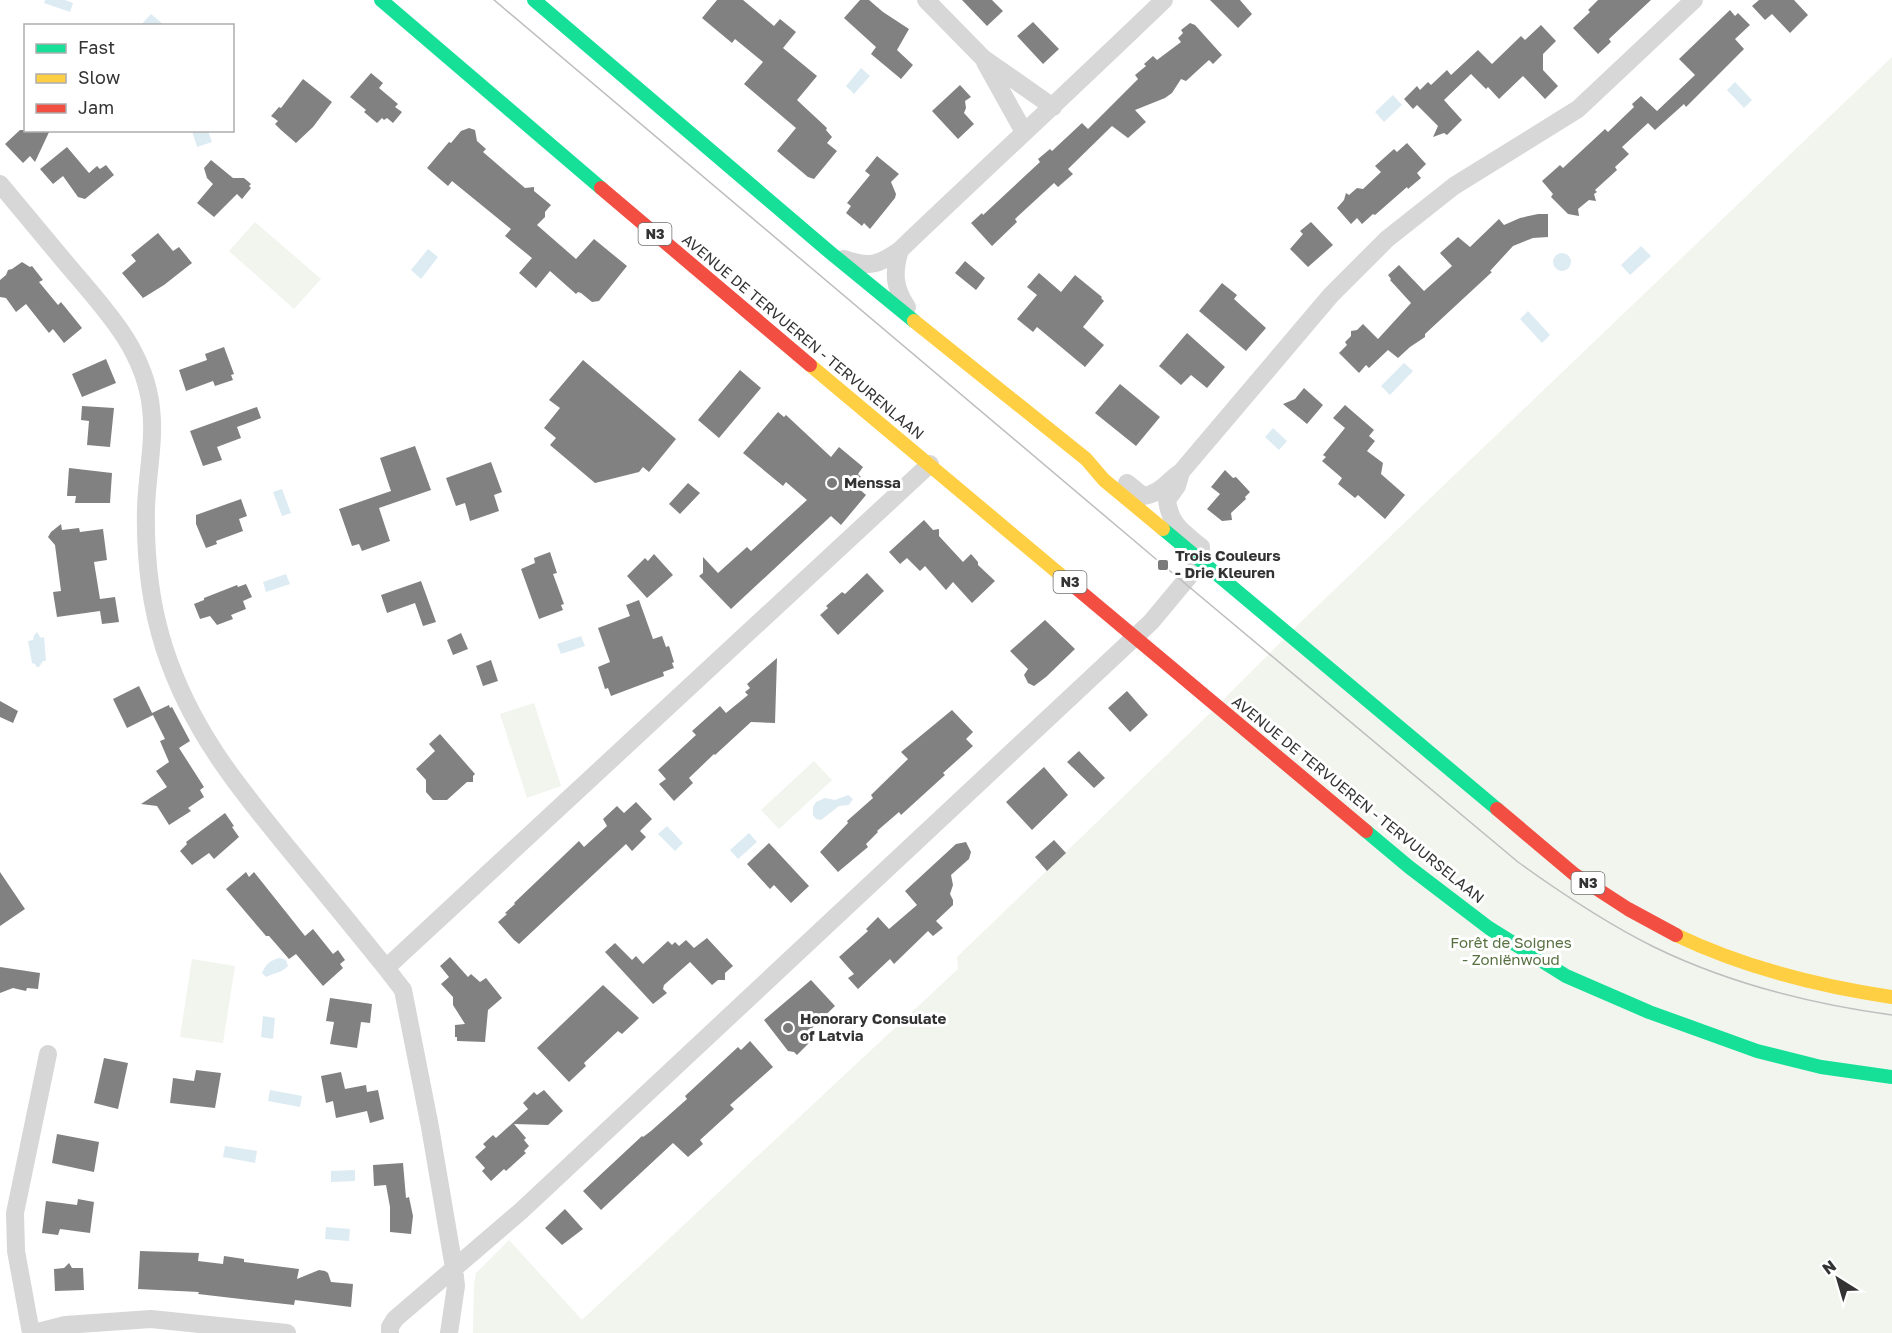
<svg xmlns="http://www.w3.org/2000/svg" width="1892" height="1333" font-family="'Golos Text',sans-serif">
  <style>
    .green { fill: #f1f5ed }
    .water { fill: #ddebf3 }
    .building { fill: #818181 }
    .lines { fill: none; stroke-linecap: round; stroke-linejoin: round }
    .street { stroke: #d7d7d7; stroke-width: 18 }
    .fast { stroke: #16e098; stroke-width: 14 }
    .slow { stroke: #ffcf43; stroke-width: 14 }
    .jam { stroke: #f24e42; stroke-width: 14 }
    .tram { stroke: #bebebe; stroke-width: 1.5 }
    .poi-dot { fill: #7a7a7a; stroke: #fff; stroke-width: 2 }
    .labels { text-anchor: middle; stroke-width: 6; stroke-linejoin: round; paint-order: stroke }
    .shield { fill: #fff; stroke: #707070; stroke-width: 1.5 }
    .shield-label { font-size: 14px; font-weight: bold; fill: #333 }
    .street-label { font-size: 15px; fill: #333; stroke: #fff }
    .poi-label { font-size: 15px; font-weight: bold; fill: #333; stroke: #fff; text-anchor: start }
    .park-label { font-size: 15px; fill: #56703f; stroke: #fff }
  </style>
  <rect width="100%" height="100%" fill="#fff"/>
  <path class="green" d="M1892,57V1333H473L474,1284L476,1273L509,1240L582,1320L958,969L957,957L1203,720L1307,616Z
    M255,222L321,279L294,309L229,251Z
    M534,703L561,786L527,798L500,714Z
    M814,761L832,780L779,829L761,810Z
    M192,959L235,966L223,1043L180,1037Z"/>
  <path class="water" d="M45,0H65L73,3L70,12L44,3Z
    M151,14L164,25H141Z
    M861,68L870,76L854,94L846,86Z
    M1735,82L1752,100L1744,108L1727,90Z
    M1393,95L1402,105L1384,122L1375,112Z
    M192,131H208L212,142L197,147Z
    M1641,246L1651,256L1630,275L1621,265Z
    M428,249L438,257L421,279L411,270Z
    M1553 262a9 9 0 1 1 18 0a9 9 0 1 1-18 0Z
    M1528,311L1550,335L1542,343L1520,319Z
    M1404,363L1413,371L1390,395L1381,386Z
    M1273,428L1287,441L1279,450L1265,437Z
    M282,489L291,513L282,516L273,492Z
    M286,574L290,584L266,592L263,582Z
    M37,632L41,638L44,637L46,661H43L39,667H37L35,664L32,663L28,641L33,640L34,635Z
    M581,636L585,646L561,654L557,644Z
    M848,795L853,799L849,805L839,806L821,820L816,819L813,815V807L816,802L825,798L835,800Z
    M667,826L683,843L675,851L658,834Z
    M749,833L757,842L738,859L730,850Z
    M280,958L286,960L288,966C282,973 274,973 266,977L262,973C266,964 270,960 280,958Z
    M263,1016L275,1018L273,1039L261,1037Z
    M270,1090L302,1096L300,1107L268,1101Z
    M225,1146L257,1151L255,1163L223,1157Z
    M355,1170V1181L331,1182V1171Z
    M326,1227L350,1229L349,1241L325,1239Z"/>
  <path class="building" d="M717,0H743L774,26L780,19L796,32L783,48L817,76L797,100L827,128L826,130L832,137L827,143L837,151L814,179L808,177L777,151L796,128L744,84L763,62L735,39L732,43L702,18Z
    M860,0H869L883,12L909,29L897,50L913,65L901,79L871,54L876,47L844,18Z
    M962,0H992L1003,11L987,26Z
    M1210,0H1240L1252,14L1238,28Z
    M1598,0H1651L1609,39L1611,42L1598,54L1573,28L1590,12L1588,10Z
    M1759,0H1794L1808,15L1790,33L1772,14L1765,20L1752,6Z
    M1730,10L1735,16L1738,13L1750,25L1735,39L1744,49L1686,107L1684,104L1655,130L1648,123L1622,147L1629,154L1615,167L1617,170L1595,190L1597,192L1594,194L1596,201L1589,200L1578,209L1579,216L1568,214L1551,197L1553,194L1542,181L1560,165L1563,168L1605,129L1608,132L1634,107L1632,104L1641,96L1657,111L1695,75L1679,59Z
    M1033,22L1059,49L1043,64L1017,36Z
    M1190,23L1195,25L1222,55L1213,64L1209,60L1186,81L1181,79L1172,93L1165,98L1135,110L1146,122L1128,138L1112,126L1068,169L1073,174L1058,187L1054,183L1015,219L1017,222L992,246L971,223L982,213L983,215L1040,162L1038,159L1050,149L1052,151L1082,123L1088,129L1138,79L1135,75L1146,66L1144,64L1153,56L1157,60L1181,42L1178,38L1183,33L1181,30Z
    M1541,25L1556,41L1543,54V70L1558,86L1545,99L1523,76L1499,99L1488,87L1486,89L1471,74L1444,100L1462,120L1447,135L1444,133L1433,137L1438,126L1417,105L1413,109L1404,99L1417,86L1420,90L1428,82L1431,85L1447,70L1451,75L1478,50L1492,64L1521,36L1525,40Z
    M371,73L383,83L379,88L398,104L395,107L402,112L393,123L387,118L384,120L382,118L377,123L364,112L366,110L350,97Z
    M303,79L332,102L313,127L296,143L281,130L275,124L278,121L271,116L279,107L281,108Z
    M960,85L971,97L965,101L966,108L964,113L974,124L958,139L932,111Z
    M469,128L475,130L477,141L486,149L483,152L525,188L534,187V191L551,205L545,212V217L537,225L576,259L594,239L627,266L599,301L592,302L581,293L578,292L576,294L550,271L536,288L519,273L532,258L505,236L511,229L452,181L448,186L427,168L449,142L451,143L461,131Z
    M20,130H50L35,162L30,156L23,163L5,144Z
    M1407,143L1426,164L1417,173L1421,178L1408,189L1407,187L1375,215L1373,214L1362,224L1357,218L1351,224L1337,208L1344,200L1346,193L1349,195L1357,188L1363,189L1381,172L1375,166L1394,149L1397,152Z
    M67,147L89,173L97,166L100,169L106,165L114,175L85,199L78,197L63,176L53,184L40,169Z
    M877,156L899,174L891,182L896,194L895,198L870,229L864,223L862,226L846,213L851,206L847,203L870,175L865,171Z
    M211,160L233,178H244L251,184L249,186L251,188L242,199L237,194L214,217L197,203L213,184L207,178L204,168Z
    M1538,214H1548V237L1533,238L1513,246L1490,271L1492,272L1425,334V337L1410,347L1398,358L1388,350L1369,368L1366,365L1359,373L1339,353L1347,345L1345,342L1351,336V331L1357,330L1363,324L1378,339L1411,303L1390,280L1391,279L1388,275L1399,265L1424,291L1452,266L1440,253L1458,237L1470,247L1499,219L1504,225L1520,218Z
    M1311,222L1333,245L1308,267L1290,249L1303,234L1300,231Z
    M158,233L173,251L179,247L192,263L164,285L143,298L122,273L136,261L131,255Z
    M965,261L985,278L976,290L955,273Z
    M22,262L30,267L32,266L43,280L39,282L58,305L61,302L82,328L64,343L53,329L49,333L26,304L16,312L6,298L0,297V280L6,275L8,270L12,269Z
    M1039,273L1061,292L1075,275L1102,297L1101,298L1104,301L1083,327L1104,345L1085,367L1037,327L1033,332L1017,319L1037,295L1027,287Z
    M1222,283L1237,295L1234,299L1266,328L1246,351L1199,311Z
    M1187,333L1225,367L1207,388L1191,375L1181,385L1159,366Z
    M224,347L234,374L231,375L233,380L215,386L213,381L186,391L179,370L207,360L205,354Z
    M106,359L116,383L82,397L72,374Z
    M583,360L676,439L649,472L643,467L639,472L595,483L550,445L556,438L544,428L560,408L549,400Z
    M740,370L761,388L719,438L698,420Z
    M1120,384L1160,417L1136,446L1095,413Z
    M1304,388L1323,405L1307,424L1283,404L1295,399Z
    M1345,405L1374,430L1369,436L1375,441L1367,451L1383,463L1381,474L1405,495L1385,519L1358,495L1355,498L1338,484L1342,478L1322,461L1326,457L1323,455L1345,428L1333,418Z
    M82,406L114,408L110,447L87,445L89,421L81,420Z
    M257,407L261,418L237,427L241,438L217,447L222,460L203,466L190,431Z
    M778,412L784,417L786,415L831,457L839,447L863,467L858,474L864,480L857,487L866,495L841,525L831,516L731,609L699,576L703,573V557L718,573L747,547L751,551L807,500L786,482L783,486L743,453Z
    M415,446L431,490L379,508L390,541L362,551L359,544L352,546L339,509L391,491L380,458Z
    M491,462L502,492L494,495L499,511L470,521L465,503L456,506L446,478Z
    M69,468L112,473L110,503H75L76,496H67Z
    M1225,470L1233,478L1236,477L1250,492L1245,497L1246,499L1231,513L1232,520L1222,521L1207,509L1220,494L1211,487Z
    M688,483L700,493L680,514L669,504Z
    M241,499L247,516L239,519L243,531L216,541L217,544L206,548L196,524V515Z
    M924,520L933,530L939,529V536L963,562L971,554L978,562V565L995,581L972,603L953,582L946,590L925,566L920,571L907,558L900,564L889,552Z
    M61,524L62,530L79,528L80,532L103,529L107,560L94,562L100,599L115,597L119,622L102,624L100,611L57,617L53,592L61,591L55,545L48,537L51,532Z
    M550,552L557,573L553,574L564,604L561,605L563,610L539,619L521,569L535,563L534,558Z
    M654,554L673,575L647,598L627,576L645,558L648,561Z
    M867,573L884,591L838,635L820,615L828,608L826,606L842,592L845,594Z
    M421,581L436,622L423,626L415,603L387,613L381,595Z
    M246,584L252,597L243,601L246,609L231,615L233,619L217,625L210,616L200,619L194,604L204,600V598L237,585L238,587Z
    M639,600L653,639L662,636L666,647L669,646L674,662L672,663L674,668L663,672L664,676L611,696L608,688L605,689L598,667L610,662L598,628L630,616L626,605Z
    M1045,620L1075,649L1046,677L1034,686L1028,683L1024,675L1028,669L1010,651Z
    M461,633L468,649L453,655L447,640Z
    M777,658L775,723L751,722L715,755L714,754L689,778L693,783L674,801L659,784L666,779L658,770L696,735L692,731L720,706L726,713L748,695L745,692L750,688L747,684Z
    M491,660L498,681L483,686L476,666Z
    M139,686L153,715L127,728L113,699Z
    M1127,691L1148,715L1130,732L1108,708Z
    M0,701L18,711L13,723L0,717Z
    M169,705L170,708L172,707L190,741L179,748L204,787L200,790L204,797L188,808L191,811L169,825L157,806L141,804L167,787L156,771L169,762L160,741L165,739L152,713Z
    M952,710L973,732L966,739L973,746L943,773L945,775L901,815L899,812L877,831L878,832L866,844L868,847L838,872L820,852L848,823L847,821L873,798L871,795L908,759L901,752Z
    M440,734L475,774L473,776V782H467L447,800H433L426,792V780L416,769L435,751L429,744Z
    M1079,751L1105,778L1094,788L1067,762Z
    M1044,767L1068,795L1032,830L1006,802Z
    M636,802L652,819L640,831L646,837L632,851L626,844L519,944L514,940L498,922L507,914L505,913L515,904L514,903L579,841L584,847L607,826L603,819L617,806L624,813Z
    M225,813L234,826L232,827L239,837L214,859L209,853L192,865L180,851L187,844L186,842Z
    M1054,840L1066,853L1047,871L1035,857Z
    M966,842L971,852L969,859L951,875L953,885L950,894L953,900V905L936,921L943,928L933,936L928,931L894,964L890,959L858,989L848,978L854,974L839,957L868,931L866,929L878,917L889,929L917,905L905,891L956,844Z
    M769,843L809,886L791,903L774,885L770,889L747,864Z
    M0,872L25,909L0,926Z
    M246,872L249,877L254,872L305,936L313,929L333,954L338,950L345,960L340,964L343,968L323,986L296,954L289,959L269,936H266L226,889Z
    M707,938L733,966L725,973V980H718L712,985L690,962L664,985L663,989L667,993L653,1004L605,952L615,943L632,960L636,956L643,964L668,941L672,945L675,942L679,946L686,940L694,948Z
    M450,957L468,977L471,974L480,982L486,978L502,998L488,1010L485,1042L457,1041V1037H455V1025L465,1024L453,1005V997L441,984L449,977L440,966Z
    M0,967L40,973L38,989L27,988L26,991L13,988L0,993Z
    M811,980L835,1006L807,1033L813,1039L797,1055L794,1052L788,1051L764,1020Z
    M603,985L639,1018L622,1034L618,1031L584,1063L586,1066L569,1082L537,1048Z
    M330,998L372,1004L370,1023L361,1022L357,1048L330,1044L334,1022L326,1021Z
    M750,1041L773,1067L730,1105L734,1109L700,1140L703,1144L688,1157L673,1143L601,1210L583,1191L642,1136L643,1137L651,1131L687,1099L685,1096L738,1047L741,1050Z
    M104,1058L128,1063L118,1109L94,1103Z
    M196,1070L221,1073L215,1108L170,1103L173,1078L194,1081Z
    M341,1072L345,1089L366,1085L367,1092L378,1090L384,1119L370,1123L367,1111L336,1118L333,1101L326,1103L321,1076Z
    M544,1090L563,1111L548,1125L514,1124L526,1138L524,1140L529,1146L524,1151L526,1153L517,1161L506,1171L504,1169L491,1181L482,1171L485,1168L475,1157L486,1147L483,1144L493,1135L496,1138L528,1109L523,1103L534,1092L537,1095Z
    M57,1134L99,1142L94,1172L52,1163Z
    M403,1163L406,1198L409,1197L413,1216L411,1234L390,1232V1207L386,1185L374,1186L373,1165Z
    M78,1199L94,1202L90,1233L60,1229L58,1235L42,1233L46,1201L77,1205Z
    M565,1209L583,1229L562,1245L545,1228Z
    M140,1251L199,1253L198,1261L223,1264L224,1256L244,1259V1262L299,1269L297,1279L319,1270L325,1271L328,1273L331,1282L353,1284L351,1307L295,1300L294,1305L198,1294L199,1292L138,1289Z
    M69,1263L72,1268H83L84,1290L55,1291L54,1269L64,1268Z"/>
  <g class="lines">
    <path class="street" d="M926,0L983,58L1053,107
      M985,62L1024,132
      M0,184C23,212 47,240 70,268C106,310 145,351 151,408C155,441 147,474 146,508C145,554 150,603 164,647C190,728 235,783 288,848C321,888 354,928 386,968L403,990L430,1127L454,1268L456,1286L449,1333
      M900,250C893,272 894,288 907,307
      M844,259C869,268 879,265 900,250C988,166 1077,84 1164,0
      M1127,483L1143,496C1162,493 1166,482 1181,472L1331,295L1387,239L1454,186L1578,109L1694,0
      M386,968L930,464
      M31,1333L16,1251L15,1213L48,1054
      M34,1333L65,1325L151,1319L287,1333
      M390,1333V1327L395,1319L521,1211L1151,622L1201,562V547C1183,532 1170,525 1167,500L1177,486L1181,472"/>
    <path class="fast" d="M381,0L601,188
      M534,0L832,254L914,321
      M1163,529L1497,809
      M1366,831L1409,867L1489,928L1566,976L1649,1012L1757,1051L1821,1067L1892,1077"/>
    <path class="slow" d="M914,321L1086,459L1104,480L1163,529
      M810,365L1069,582
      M1676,935C1745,968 1817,986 1892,997"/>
    <path class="jam" d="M601,188L810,365
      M1069,582L1366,831
      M1497,809L1574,874L1628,909L1676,935"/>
    <path class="tram" d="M494,0L1163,565L1518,862C1561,893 1606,923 1654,947C1728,983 1811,1004 1892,1015"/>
  </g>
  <g class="poi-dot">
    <circle cx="832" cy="483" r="6"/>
    <rect x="1157" y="559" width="12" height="12" rx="3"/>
    <circle cx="788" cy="1028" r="6"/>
  </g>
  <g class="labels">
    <g class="shield">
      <rect x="638.5" y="223" width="33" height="22" rx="4.5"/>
      <rect x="1053.5" y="571" width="33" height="22" rx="4.5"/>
      <rect x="1571.5" y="872" width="33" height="22" rx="4.5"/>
    </g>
    <g class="shield-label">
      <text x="655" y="239">N3</text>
      <text x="1070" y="587">N3</text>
      <text x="1588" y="888">N3</text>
    </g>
    <g class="street-label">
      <text transform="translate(803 337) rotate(40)" y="5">AVENUE DE TERVUEREN - TERVURENLAAN</text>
      <text transform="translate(1358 800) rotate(39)" y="5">AVENUE DE TERVUEREN - TERVUURSELAAN</text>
    </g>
    <g class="poi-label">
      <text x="844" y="488">Menssa</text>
      <text x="1175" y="561">Trois Couleurs<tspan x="1175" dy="17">- Drie Kleuren</tspan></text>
      <text x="800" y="1024">Honorary Consulate<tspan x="800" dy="17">of Latvia</tspan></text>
    </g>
    <g class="park-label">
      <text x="1511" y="948">Forêt de Soignes<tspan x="1511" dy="17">- Zoniënwoud</tspan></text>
    </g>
  </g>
  <rect x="24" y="24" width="210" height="108" fill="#ffffff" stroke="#adadad" stroke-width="1.5"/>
  <rect x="36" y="44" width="30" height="9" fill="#16e098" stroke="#adadad" stroke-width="1.5"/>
  <text x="78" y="54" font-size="18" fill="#333333">Fast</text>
  <rect x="36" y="74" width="30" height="9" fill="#ffcf43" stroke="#adadad" stroke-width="1.5"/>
  <text x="78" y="84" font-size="18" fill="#333333">Slow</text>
  <rect x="36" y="104" width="30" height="9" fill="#f24e42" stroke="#adadad" stroke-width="1.5"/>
  <text x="78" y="114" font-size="18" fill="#333333">Jam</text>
  <g transform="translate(1838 1279) rotate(323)" stroke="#ffffff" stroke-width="4.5" paint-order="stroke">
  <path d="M0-4.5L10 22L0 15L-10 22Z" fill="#333333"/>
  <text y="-9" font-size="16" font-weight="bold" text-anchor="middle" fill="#333333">N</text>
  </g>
</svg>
